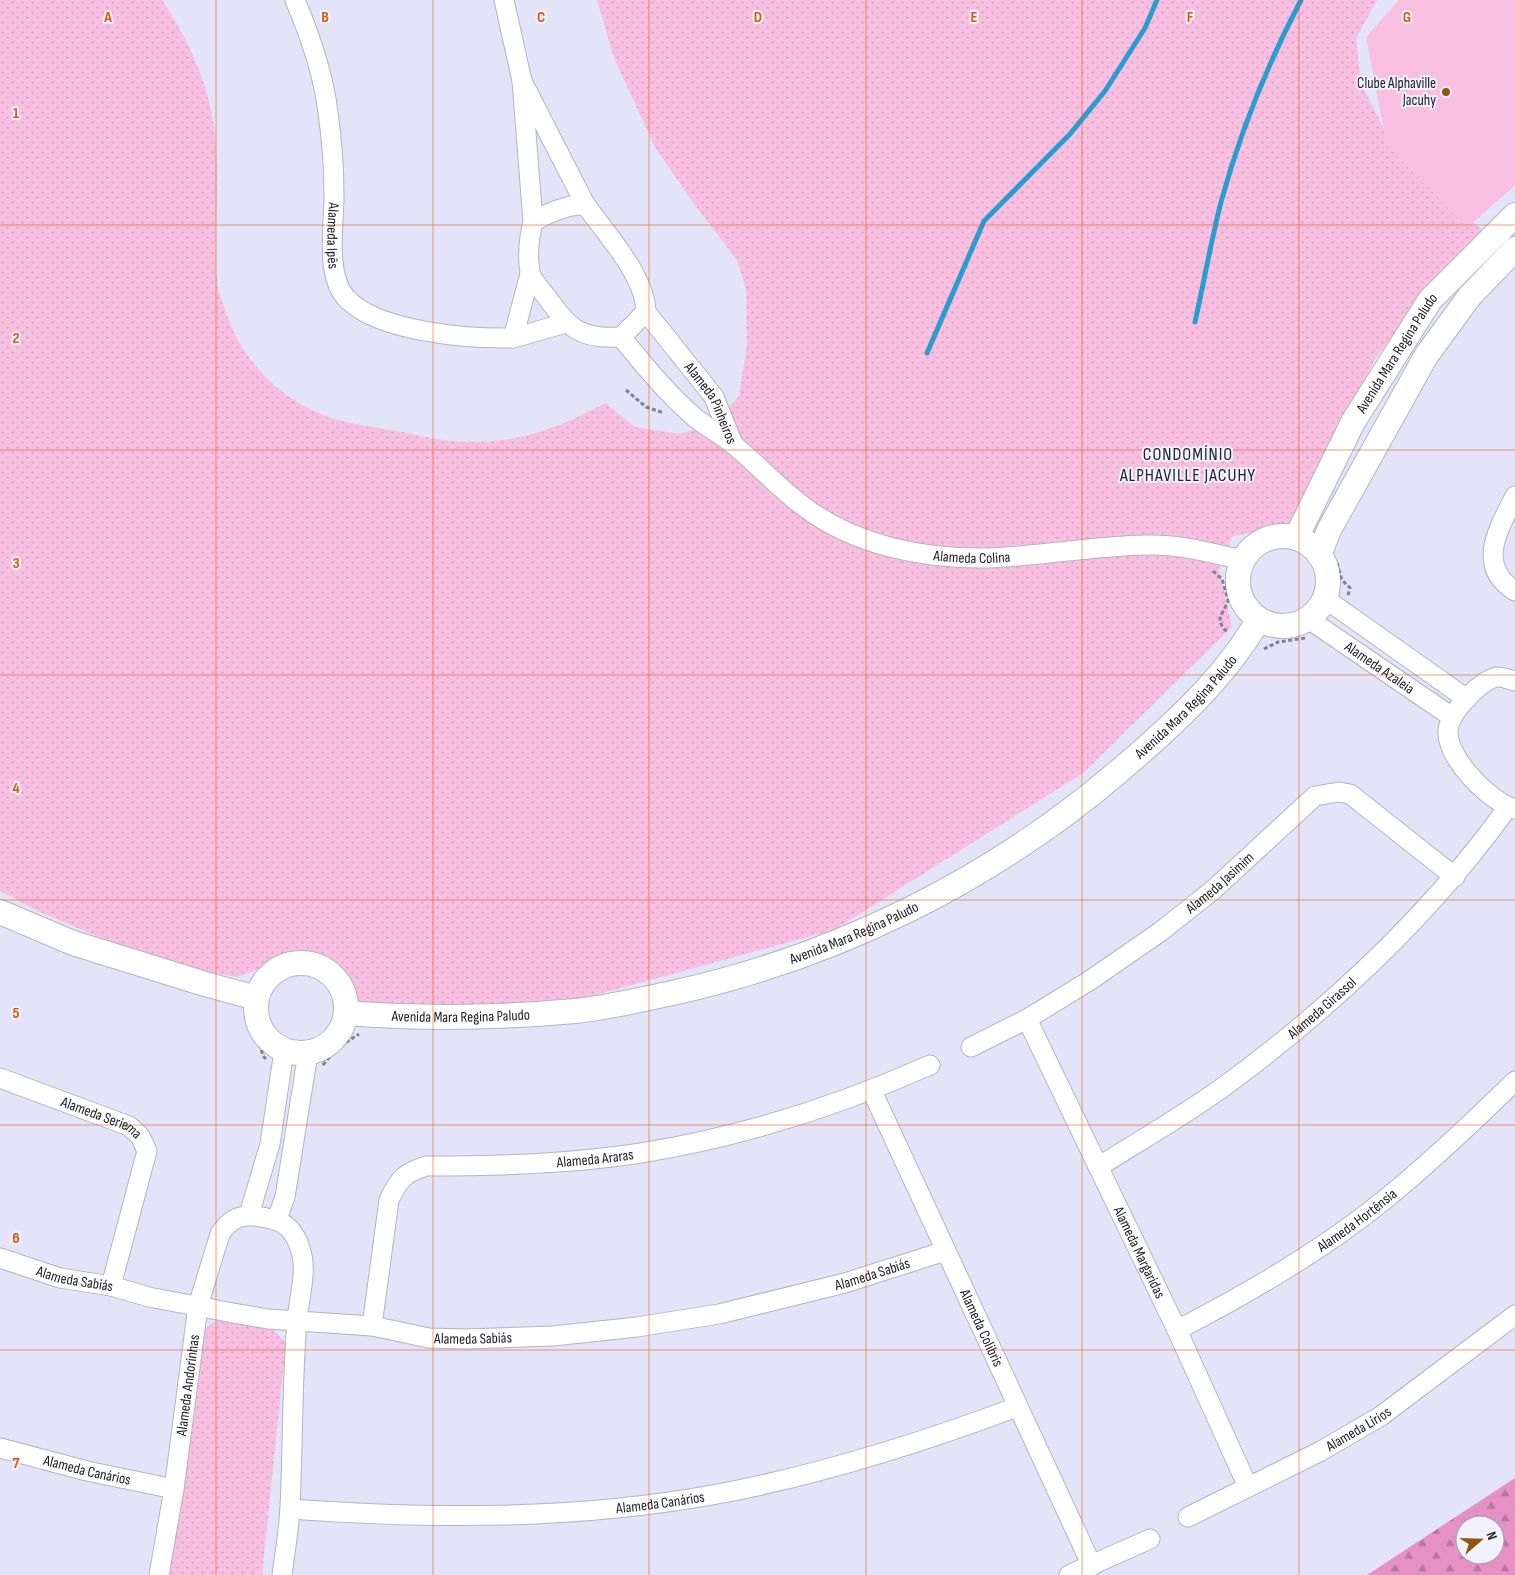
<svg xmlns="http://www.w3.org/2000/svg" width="1515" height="1575" font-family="'Sofia Sans Condensed',sans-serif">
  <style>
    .green { fill: url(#green-dots) }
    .forest { fill: url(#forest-firs); fill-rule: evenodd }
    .pitch { fill: #f8bfe1 }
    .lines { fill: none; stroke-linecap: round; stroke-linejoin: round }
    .stream { stroke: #289dce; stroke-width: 5 }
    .minor-casing { stroke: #b3b3c6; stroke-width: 21 }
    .tertiary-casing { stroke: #b3b3c6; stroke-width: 26 }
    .path { stroke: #81818f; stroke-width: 3; stroke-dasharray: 4 2.5; stroke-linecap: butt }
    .minor { stroke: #fff; stroke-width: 19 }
    .tertiary { stroke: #fff; stroke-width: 24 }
    .grid { fill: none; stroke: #de560d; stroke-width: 1; stroke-opacity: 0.55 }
    .poi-dot { fill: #8f560f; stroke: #f2f2fe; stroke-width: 2 }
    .labels { text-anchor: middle; stroke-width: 4; stroke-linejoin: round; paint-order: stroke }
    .poi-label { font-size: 15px; fill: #202027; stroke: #f2f2fe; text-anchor: end }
    .street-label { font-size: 15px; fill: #202027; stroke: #f2f2fe }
    .quarter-label { font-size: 18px; letter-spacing: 1px; fill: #202027; stroke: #f2f2fe }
    .grid-label { font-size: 16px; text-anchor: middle; font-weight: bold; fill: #de560d; stroke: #f2f2fe; stroke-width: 4; stroke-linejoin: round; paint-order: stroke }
  </style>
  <defs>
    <pattern id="green-dots" width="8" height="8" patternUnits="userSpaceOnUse" patternTransform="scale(1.25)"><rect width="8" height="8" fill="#f8bfe1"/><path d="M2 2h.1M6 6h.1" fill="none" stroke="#d4a4c1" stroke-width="1.8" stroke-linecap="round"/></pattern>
    <pattern id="forest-firs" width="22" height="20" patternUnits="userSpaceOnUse" patternTransform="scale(1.25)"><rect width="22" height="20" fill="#e591c6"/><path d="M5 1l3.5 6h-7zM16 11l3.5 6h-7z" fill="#b976a1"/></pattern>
  </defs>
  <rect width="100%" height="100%" fill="#e4e4f8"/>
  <path class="green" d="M0,0H162C187,37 208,82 214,127C221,178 213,229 217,280C217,289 221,298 224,306C239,360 283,404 338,420C355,425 374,427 391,430C411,433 431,439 451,441C510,446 554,431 605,403L635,427L680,434L715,423L739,396L747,345L746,289L737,260L700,212L656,149L614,58L597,0H1377L1356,38L1361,83L1399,159L1482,230L1376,357L1292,523L1232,537L1219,570L1232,627L1083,773L834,930L569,1002L366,1006L336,992L298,955L237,977L157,962L38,911L0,891Z
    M229,1319L269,1325L286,1343L262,1575H156L200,1334L212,1323Z"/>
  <path class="forest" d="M1515,1478V1575H1367ZM1465,1525H1495V1555H1465Z"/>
  <path class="pitch" d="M1399,0H1515V185L1467,228L1387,146L1366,37Z"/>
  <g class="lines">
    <path class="stream" d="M1195,322C1204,282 1211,241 1221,202C1240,133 1268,63 1301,0
      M927,353L984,221L1070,134L1105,91L1145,28L1157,0"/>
    <defs>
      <g id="minor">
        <path id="s1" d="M295,0C309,33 324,77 328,113C332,140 334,168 334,196C334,225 325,276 347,299C379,332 469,339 513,338"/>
        <path d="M504,0L522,81"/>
        <path d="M585,204L522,81L533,222C529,238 527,255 530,272C532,280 540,288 545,295C569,327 578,340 621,337L646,312"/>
        <path id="s2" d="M533,222C550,211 565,206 585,204C606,234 645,275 646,312L714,397L733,444"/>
        <path d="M530,274L513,338L566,323"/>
        <path id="s3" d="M621,337C643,364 666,392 692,415C705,427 722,434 735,446C758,465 779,488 803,506C855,546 924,559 988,558C1041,556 1093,546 1146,545C1180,544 1211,553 1243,560"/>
        <path d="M1515,496C1499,528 1475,566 1515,591"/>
        <path d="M1324,598L1467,699"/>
        <path id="s4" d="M1307,618L1452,717"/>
        <path d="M1515,681C1510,680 1501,676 1496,677C1479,682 1450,712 1448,730C1446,758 1490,802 1515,809"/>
        <path id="s5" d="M1027,1019L1177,1330L1248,1487"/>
        <path id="s6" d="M971,1047L1027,1019L1089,981L1160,932L1213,890L1315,796L1339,792L1350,794L1455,877"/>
        <path id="s7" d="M0,1078L129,1126L140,1136L147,1151L111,1286"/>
        <path id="s8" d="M872,1091L1092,1566"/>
        <path id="s9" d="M1098,1167C1141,1140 1185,1115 1226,1085C1332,1007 1431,914 1508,807"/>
        <path d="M249,1215L270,1144L284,1051"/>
        <path d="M277,1219L285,1197L308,1053"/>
        <path id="s10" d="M0,1258L60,1278L111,1286L149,1297L233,1313L268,1319L372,1326L429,1338L465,1339L553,1336L637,1327L719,1314L845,1283L945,1251"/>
        <path id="s11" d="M372,1326L389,1200C399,1179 404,1173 426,1166C498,1166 570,1164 641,1153C741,1137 838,1106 930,1065"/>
        <path id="s12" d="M1177,1330C1249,1293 1320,1252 1383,1201C1429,1164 1472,1123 1515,1081"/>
        <path id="s13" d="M0,1448L87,1471L174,1489"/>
        <path id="s14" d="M290,1509C430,1519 574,1520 712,1495C817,1476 918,1444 1017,1407"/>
        <path id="s15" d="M1188,1517L1321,1451L1381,1416L1515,1315"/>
        <path id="s16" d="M159,1575L174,1489L198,1306L220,1234C228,1221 239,1214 255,1216C278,1219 292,1223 300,1248C308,1271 299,1297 297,1320C292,1382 293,1445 290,1507C289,1530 285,1552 282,1575"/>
        <path d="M1069,1575L1150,1539"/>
      </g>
      <g id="tertiary">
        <circle cx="1283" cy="581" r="45"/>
        <path id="s17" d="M1296,538L1353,422L1430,300L1515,215"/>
        <path d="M1319,555L1329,530L1426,356L1469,297L1515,249"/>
        <path d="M0,912L73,943L205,984L256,998"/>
        <circle cx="301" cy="1008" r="45"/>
        <path id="s18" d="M346,1013C423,1019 498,1018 575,1011C606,1008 638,1000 668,994C834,958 989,882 1118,772C1170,728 1225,678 1259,619"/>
      </g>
    </defs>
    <use href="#minor" class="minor-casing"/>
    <use href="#tertiary" class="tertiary-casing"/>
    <path class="path" d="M626,390L646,407L664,413
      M1337,563L1342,580L1350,588L1348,595
      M1213,571L1222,579L1228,600C1223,617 1213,618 1228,633
      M1264,649L1278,642L1306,638
      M245,1015L257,1034L263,1056L267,1060
      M323,1065L336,1049L359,1034"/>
    <use href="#minor" class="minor"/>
    <use href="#tertiary" class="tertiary"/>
  </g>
  <path class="grid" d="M216,0V1575M433,0V1575M649,0V1575M866,0V1575M1082,0V1575M1299,0V1575M0,225H1515M0,450H1515M0,675H1515M0,900H1515M0,1125H1515M0,1350H1515"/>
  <circle class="poi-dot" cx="1446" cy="92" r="5"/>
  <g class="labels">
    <g class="poi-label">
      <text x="1436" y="88">Clube Alphaville<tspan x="1436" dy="17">Jacuhy</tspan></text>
    </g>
    <g class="street-label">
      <text dy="5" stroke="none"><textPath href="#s1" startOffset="241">Alameda Ipês</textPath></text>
      <text dy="5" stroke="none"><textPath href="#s17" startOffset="211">Avenida Mara Regina Paludo</textPath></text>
      <text dy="5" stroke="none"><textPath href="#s2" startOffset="294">Alameda Pinheiros</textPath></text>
      <text dy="5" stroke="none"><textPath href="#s3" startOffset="429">Alameda Colina</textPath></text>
      <text dy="5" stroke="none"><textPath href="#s4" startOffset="88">Alameda Azaleia</textPath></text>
      <text dy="5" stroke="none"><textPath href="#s18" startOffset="925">Avenida Mara Regina Paludo</textPath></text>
      <text dy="5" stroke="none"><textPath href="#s6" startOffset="299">Alameda Jasimim</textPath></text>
      <text dy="5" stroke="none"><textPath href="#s18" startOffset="520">Avenida Mara Regina Paludo</textPath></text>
      <text dy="5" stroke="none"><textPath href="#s9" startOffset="275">Alameda Girassol</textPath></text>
      <text dy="5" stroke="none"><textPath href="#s18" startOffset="115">Avenida Mara Regina Paludo</textPath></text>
      <text dy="5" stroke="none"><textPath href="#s7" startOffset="109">Alameda Seriema</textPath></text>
      <text dy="5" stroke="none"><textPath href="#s11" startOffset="349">Alameda Araras</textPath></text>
      <text dy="5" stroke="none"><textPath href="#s12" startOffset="211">Alameda Hortênsia</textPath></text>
      <text dy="5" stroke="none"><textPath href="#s5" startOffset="259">Alameda Margaridas</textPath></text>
      <text dy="5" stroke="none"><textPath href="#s10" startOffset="888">Alameda Sabiás</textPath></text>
      <text dy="5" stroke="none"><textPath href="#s10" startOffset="78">Alameda Sabiás</textPath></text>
      <text dy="5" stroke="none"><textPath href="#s8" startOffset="261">Alameda Colibris</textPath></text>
      <text dy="5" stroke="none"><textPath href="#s10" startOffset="482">Alameda Sabiás</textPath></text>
      <text dy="5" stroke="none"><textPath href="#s16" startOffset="192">Alameda Andorinhas</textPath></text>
      <text dy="5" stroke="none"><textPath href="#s15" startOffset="192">Alameda Lírios</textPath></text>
      <text dy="5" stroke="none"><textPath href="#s13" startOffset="90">Alameda Canários</textPath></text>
      <text dy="5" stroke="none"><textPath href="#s14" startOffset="371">Alameda Canários</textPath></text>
    </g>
    <g class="quarter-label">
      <text x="1188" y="460">CONDOMÍNIO<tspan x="1188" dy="21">ALPHAVILLE JACUHY</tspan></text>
    </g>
  </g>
  <g class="grid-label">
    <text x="108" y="22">A</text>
    <text x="325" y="22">B</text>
    <text x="541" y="22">C</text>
    <text x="758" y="22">D</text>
    <text x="974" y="22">E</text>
    <text x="1190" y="22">F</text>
    <text x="1407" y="22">G</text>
    <text x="16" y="118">1</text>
    <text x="16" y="343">2</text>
    <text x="16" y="568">3</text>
    <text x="16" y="793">4</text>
    <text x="16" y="1018">5</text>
    <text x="16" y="1243">6</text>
    <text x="16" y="1468">7</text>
  </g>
  <g transform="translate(1480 1540) rotate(70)"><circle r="24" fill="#f2f2fe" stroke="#9e9ea8"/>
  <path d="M0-4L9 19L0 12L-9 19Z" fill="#8f560f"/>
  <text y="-8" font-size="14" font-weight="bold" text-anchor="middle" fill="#202027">N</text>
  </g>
</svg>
